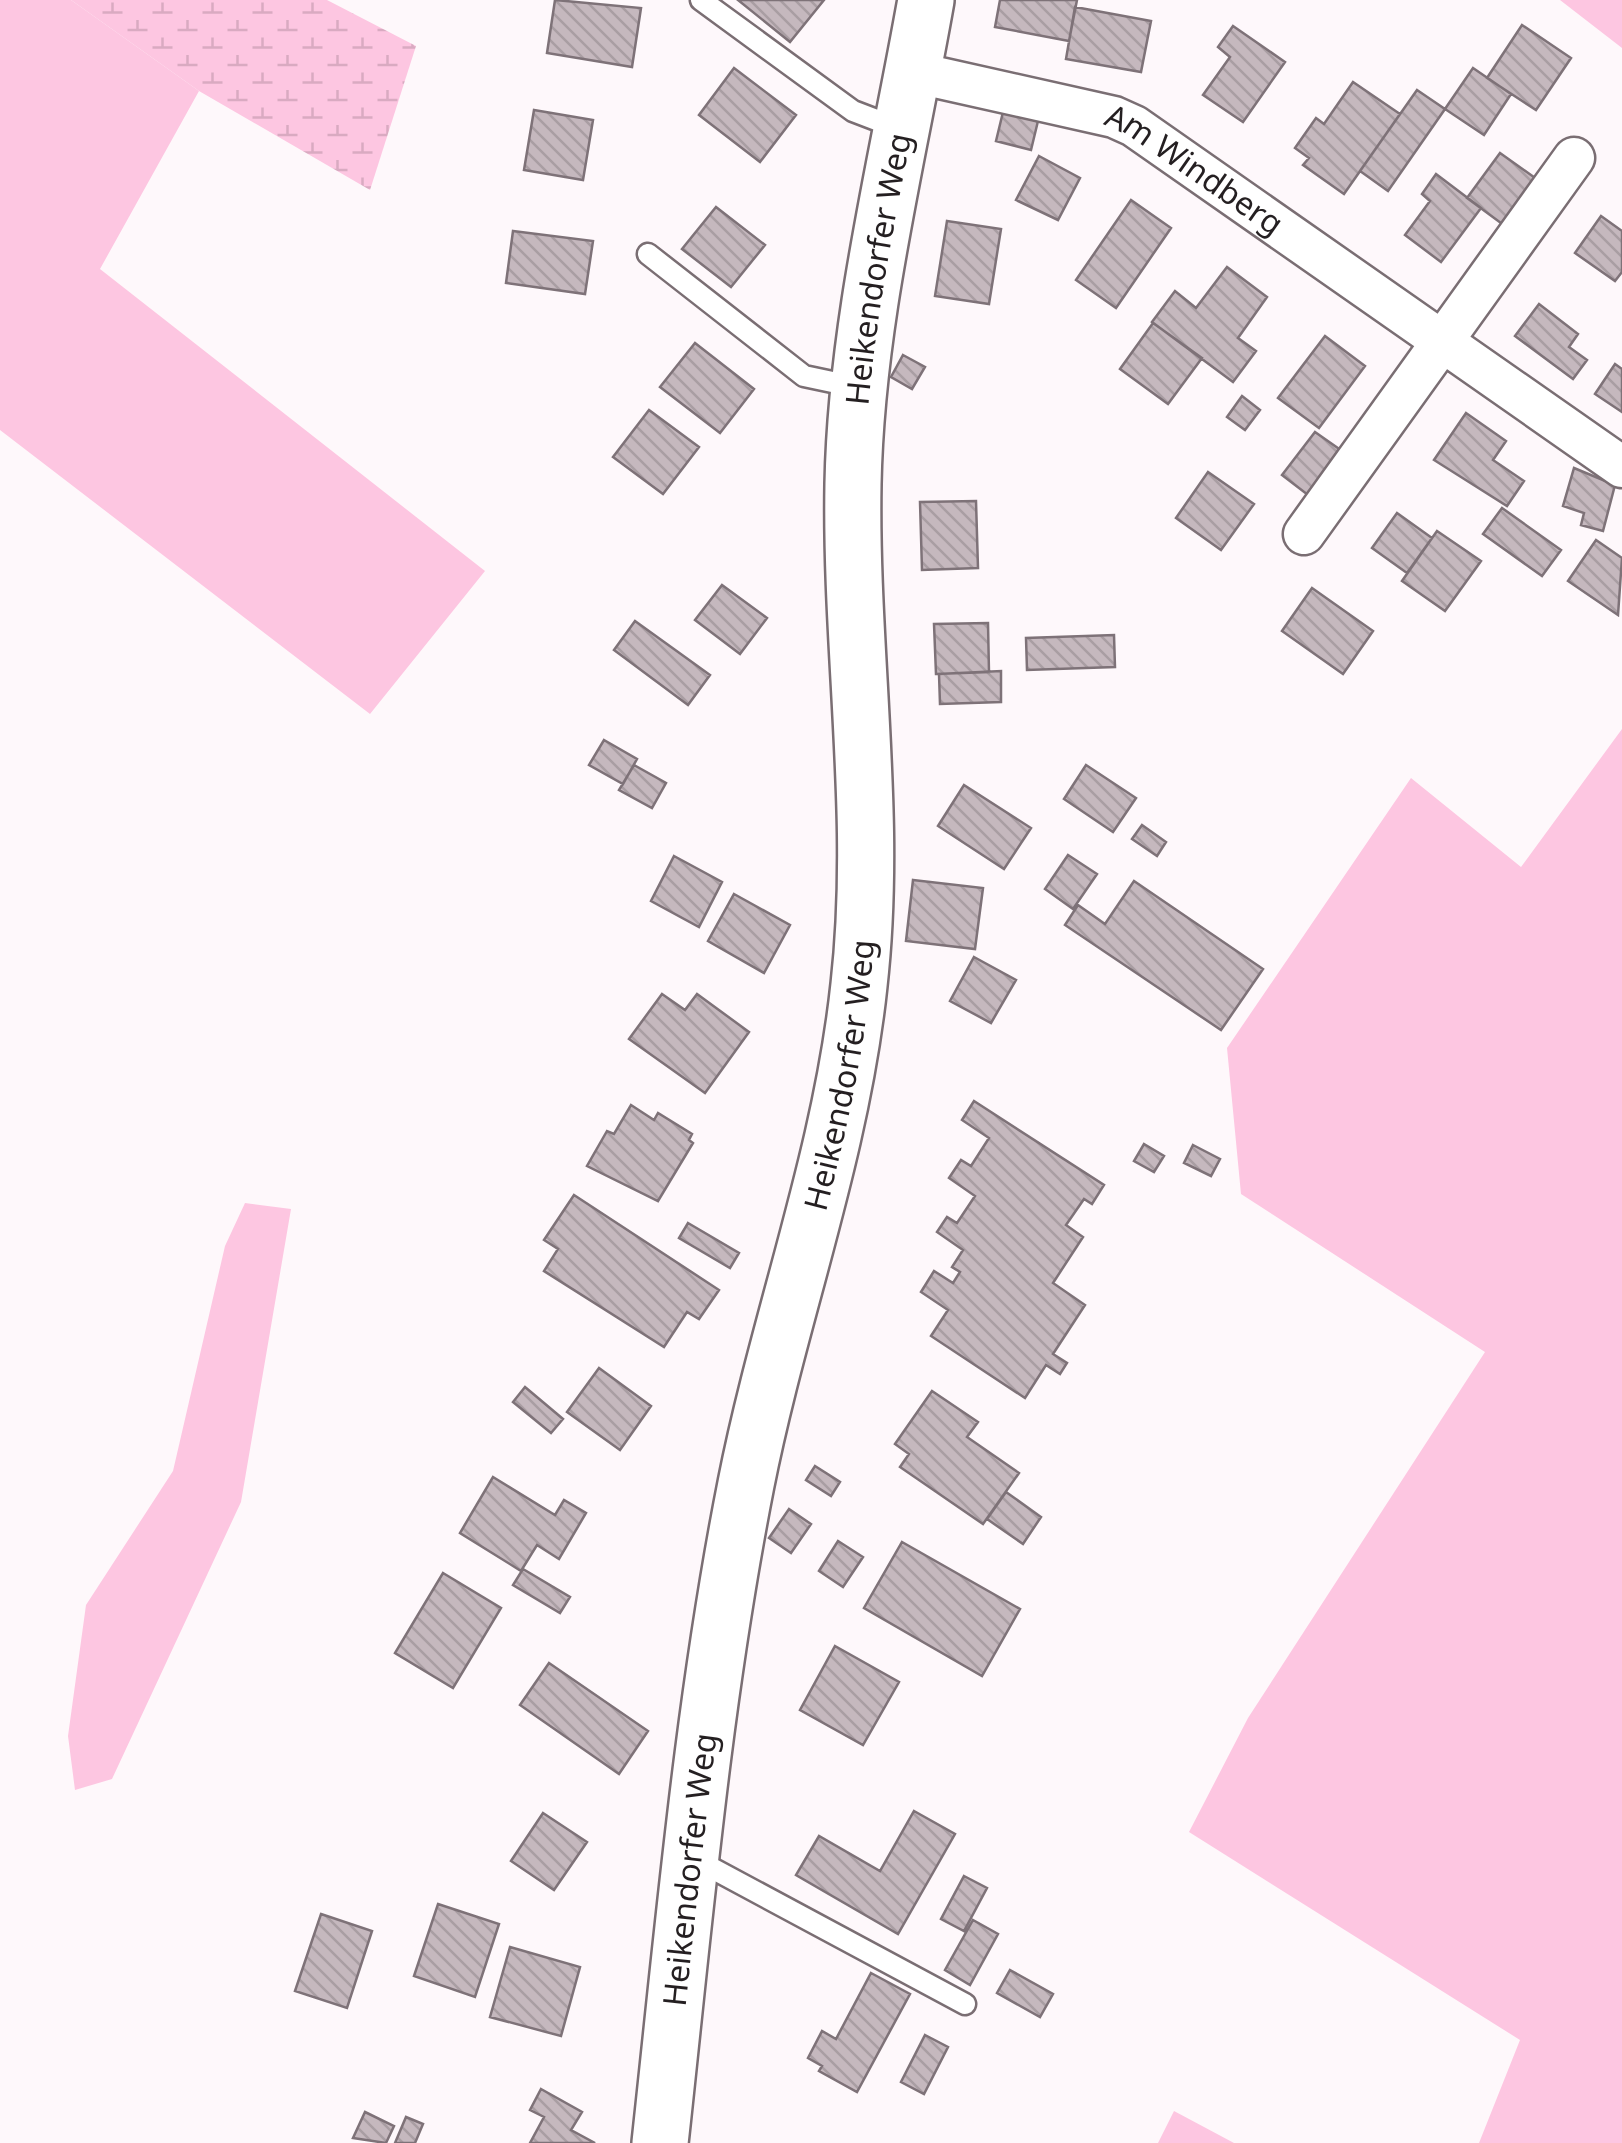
<svg xmlns="http://www.w3.org/2000/svg" width="1622" height="2143" font-family="'Noto Sans',sans-serif">
  <style>
    .green { fill: #fdc6e1 }
    .wetland { fill: url(#wetland-marsh) }
    .building { fill: url(#building-back-hatch); stroke: #7e7278; stroke-width: 2.5 }
    .lines { fill: none; stroke-linecap: round; stroke-linejoin: round }
    .lane-casing { stroke: #7a6e73; stroke-width: 25 }
    .street-casing { stroke: #7a6e73; stroke-width: 45 }
    .secondary-casing { stroke: #7a6e73; stroke-width: 60 }
    .lane { stroke: #fff; stroke-width: 20 }
    .street { stroke: #fff; stroke-width: 40 }
    .secondary { stroke: #fff; stroke-width: 55 }
    .labels { text-anchor: middle; stroke-width: 8; stroke-linejoin: round; paint-order: stroke }
    .street-label { font-size: 32px; fill: #241f21; stroke: #fff }
  </style>
  <defs>
    <pattern id="wetland-marsh" width="20" height="14" patternUnits="userSpaceOnUse" patternTransform="scale(2.5)"><rect width="20" height="14" fill="#fdc6e1"/><path d="M1 5h8M5 5V1M11 12h8M15 12V8" fill="none" stroke="#d9aac1"/></pattern>
    <pattern id="building-back-hatch" width="6" height="6" patternUnits="userSpaceOnUse" patternTransform="scale(2.5)"><rect width="6" height="6" fill="#c5b8be"/><path d="M-1 5l2 2M0 0l6 6M5-1l2 2" fill="none" stroke="#a99ea3"/></pattern>
  </defs>
  <rect width="100%" height="100%" fill="#fef8fb"/>
  <path class="green" d="M0,0H71L199,91L100,269L485,571L370,714L0,430Z
    M1560,0H1622V48Z
    M1622,729V2143H1479L1520,2040L1189,1832L1248,1718L1485,1352L1241,1194L1227,1048L1411,778L1521,867Z
    M245,1203L291,1209L241,1502L112,1779L75,1790L68,1736L86,1605L173,1471L225,1246Z
    M1174,2111L1234,2143H1158Z"/>
  <path class="wetland" d="M71,0H327L416,46L370,190L199,91Z"/>
  <path class="building" d="M555,0L641,8L632,67L547,53Z
    M738,0H824L790,42Z
    M1000,0H1077L1069,41L995,27Z
    M1075,7L1151,21L1141,72L1066,59Z
    M1522,25L1571,58L1536,110L1487,78Z
    M1233,26L1285,62L1243,122L1203,95L1230,57L1218,47Z
    M734,68L796,115L760,162L699,115Z
    M1473,68L1511,94L1484,135L1445,109Z
    M1353,82L1400,114L1344,194L1303,165L1309,158L1295,148L1316,118L1324,124Z
    M1417,90L1445,109L1388,191L1360,171Z
    M534,110L593,120L583,180L524,170Z
    M1003,112L1038,121L1031,150L996,141Z
    M1500,153L1538,180L1505,226L1467,198Z
    M1039,156L1080,178L1058,220L1016,200Z
    M1436,174L1481,208L1441,262L1405,235L1430,201L1422,194Z
    M1131,200L1171,228L1116,308L1076,280Z
    M716,207L765,245L731,287L682,249Z
    M1601,216L1622,231V272L1615,281L1575,253Z
    M947,221L1001,229L989,304L935,296Z
    M513,231L593,241L585,294L506,283Z
    M1227,267L1267,297L1238,338L1256,351L1233,382L1152,322L1175,291L1196,308Z
    M1539,304L1578,334L1569,347L1587,360L1573,379L1515,336Z
    M1153,323L1202,358L1168,404L1120,369Z
    M1325,336L1365,366L1319,428L1278,398Z
    M695,343L754,389L720,433L660,387Z
    M903,355L925,367L912,389L891,377Z
    M1615,364L1622,369V412L1595,394Z
    M1242,396L1260,410L1245,430L1227,417Z
    M649,410L699,447L663,494L613,457Z
    M1466,413L1506,441L1493,460L1524,481L1507,506L1434,460Z
    M1315,432L1345,453L1312,498L1282,475Z
    M1574,468L1615,485L1603,531L1581,525L1584,513L1563,506Z
    M1208,472L1254,504L1221,550L1176,518Z
    M976,501L978,568L922,570L920,502Z
    M1502,508L1561,550L1542,576L1483,534Z
    M1397,513L1432,538L1407,573L1372,548Z
    M1437,531L1481,561L1445,611L1402,581Z
    M1596,540L1622,558L1618,615L1568,581Z
    M722,585L767,618L740,654L695,620Z
    M1312,588L1373,631L1343,674L1282,631Z
    M635,621L710,675L688,705L614,650Z
    M988,623L989,672L936,674L934,624Z
    M1114,635L1115,667L1027,670L1026,638Z
    M1001,671V702L940,704L939,674Z
    M604,740L637,759L623,784L589,765Z
    M634,765L666,783L652,808L619,790Z
    M1086,765L1136,798L1113,832L1064,799Z
    M964,785L1031,828L1004,869L938,826Z
    M1142,825L1166,842L1157,856L1132,839Z
    M1068,855L1097,874L1073,909L1045,889Z
    M674,856L722,882L699,927L651,901Z
    M913,880L983,888L975,949L906,941Z
    M1134,881L1263,969L1221,1030L1065,925L1078,905L1105,924Z
    M734,894L790,925L764,973L708,941Z
    M974,957L1016,980L991,1023L950,1001Z
    M662,994L685,1010L697,994L749,1032L705,1093L629,1039Z
    M974,1101L1104,1185L1092,1204L1084,1199L1066,1225L1083,1237L1053,1283L1085,1305L1053,1354L1067,1363L1060,1374L1046,1365L1025,1398L931,1336L948,1310L921,1292L934,1271L953,1283L960,1272L952,1267L963,1250L937,1232L947,1217L957,1223L975,1196L949,1178L961,1160L971,1166L989,1138L962,1120Z
    M631,1105L654,1120L658,1113L692,1134L689,1140L693,1143L658,1201L587,1166L607,1131L614,1134Z
    M1144,1144L1164,1156L1154,1172L1134,1161Z
    M1193,1145L1220,1159L1211,1176L1184,1163Z
    M574,1195L719,1290L699,1319L687,1312L664,1347L544,1271L558,1249L544,1240Z
    M688,1223L739,1253L730,1268L679,1238Z
    M599,1368L651,1406L620,1450L567,1412Z
    M525,1387L563,1419L551,1433L513,1402Z
    M932,1391L978,1422L967,1437L1019,1473L983,1524L900,1467L909,1454L895,1444Z
    M815,1466L840,1482L831,1496L806,1480Z
    M493,1477L555,1515L564,1500L586,1513L559,1559L537,1545L521,1571L460,1533Z
    M1006,1492L1041,1517L1023,1544L987,1519Z
    M789,1509L811,1524L791,1553L769,1538Z
    M838,1541L863,1557L843,1587L819,1571Z
    M902,1542L1020,1609L982,1676L864,1608Z
    M523,1569L570,1597L560,1613L513,1585Z
    M443,1573L501,1608L453,1688L395,1653Z
    M835,1646L899,1682L863,1745L800,1710Z
    M549,1663L648,1731L619,1774L520,1705Z
    M914,1811L955,1834L898,1934L796,1875L819,1836L880,1871Z
    M543,1813L587,1842L554,1890L511,1861Z
    M964,1876L987,1888L964,1931L941,1919Z
    M438,1904L499,1924L475,1997L414,1976Z
    M321,1914L372,1931L347,2008L295,1991Z
    M973,1920L998,1934L970,1985L945,1970Z
    M510,1947L580,1967L561,2036L490,2017Z
    M1010,1970L1053,1994L1040,2017L997,1993Z
    M871,1973L910,1994L857,2092L819,2071L822,2066L808,2058L822,2031L836,2039Z
    M925,2035L948,2047L924,2094L901,2082Z
    M541,2089L582,2112L571,2130L595,2143H530L544,2117L530,2110Z
    M365,2112L394,2126L386,2143L353,2138Z
    M406,2117L423,2124L415,2143H395Z"/>
  <g class="lines">
    <defs>
      <path id="lane" d="M701,0L853,111L900,129
        M648,254L804,376L856,387
        M693,1858L965,2004"/>
      <g id="street">
        <path id="s1" d="M913,72L1114,117L1134,126L1622,467"/>
        <path d="M1304,534L1574,158"/>
      </g>
      <g id="secondary">
        <path id="s2" d="M660,2143C684,1923 703,1702 746,1484C779,1317 841,1156 859,985C878,817 850,652 853,484C856,322 898,159 926,0"/>
      </g>
    </defs>
    <use href="#lane" class="lane-casing"/>
    <use href="#street" class="street-casing"/>
    <use href="#secondary" class="secondary-casing"/>
    <use href="#lane" class="lane"/>
    <use href="#street" class="street"/>
    <use href="#secondary" class="secondary"/>
  </g>
  <g class="labels">
    <g class="street-label">
      <text dy="11" stroke="none"><textPath href="#s1" startOffset="302">Am Windberg</textPath></text>
      <text dy="11" stroke="none"><textPath href="#s2" startOffset="1895">Heikendorfer Weg</textPath></text>
      <text dy="11" stroke="none"><textPath href="#s2" startOffset="1085">Heikendorfer Weg</textPath></text>
      <text dy="11" stroke="none"><textPath href="#s2" startOffset="275">Heikendorfer Weg</textPath></text>
    </g>
  </g>
</svg>
